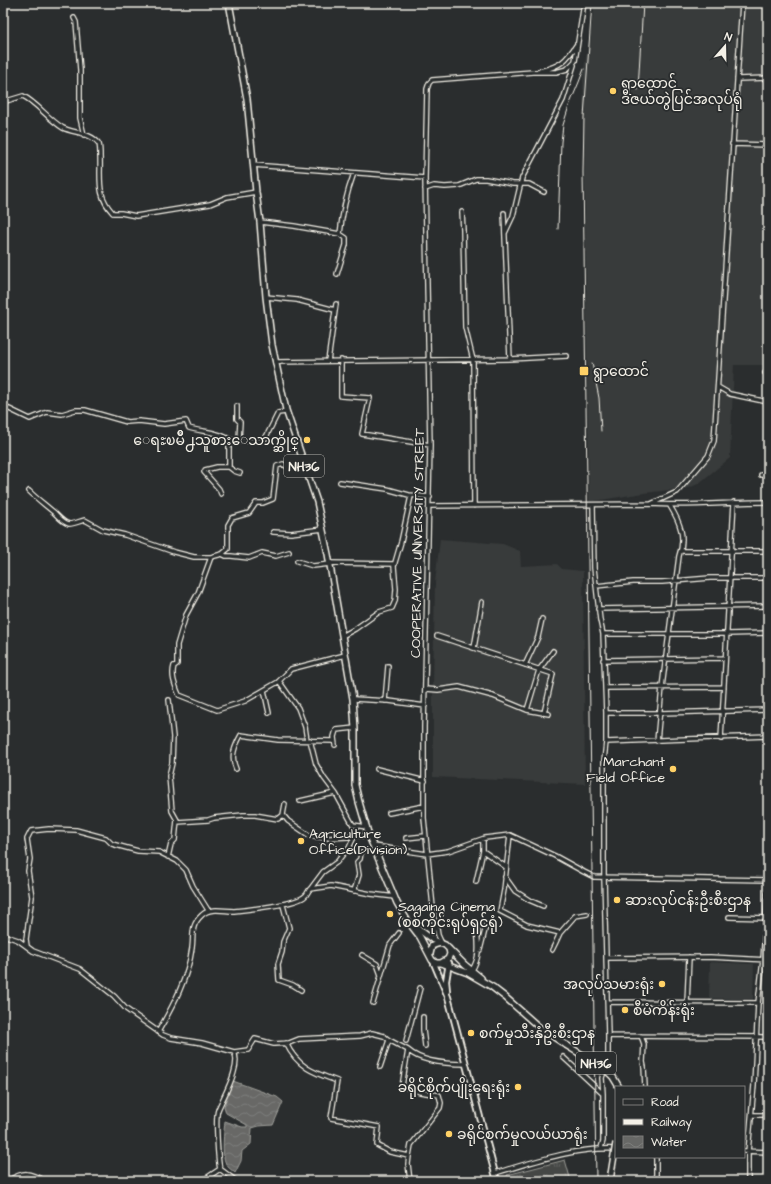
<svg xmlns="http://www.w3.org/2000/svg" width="771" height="1184" font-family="'Architects Daughter','Noto Sans Myanmar',sans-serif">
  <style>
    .built { fill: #373a3a }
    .park { fill: url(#park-tufts); stroke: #9c9c96 }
    .water { fill: url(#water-waves); stroke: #9f9f9a }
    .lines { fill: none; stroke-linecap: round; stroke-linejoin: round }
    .minor-casing { stroke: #f4f1e8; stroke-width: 6 }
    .major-casing { stroke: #f4f1e8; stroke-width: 8 }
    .highway-casing { stroke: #f4f1e8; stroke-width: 8 }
    .minor { stroke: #2a2d2e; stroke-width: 3.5 }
    .major { stroke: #2a2d2e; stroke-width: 4.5 }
    .highway { stroke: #2a2d2e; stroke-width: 5 }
    .rail { stroke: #f4f1e8; stroke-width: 1 }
    .highway-bridge-casing { stroke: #f4f1e8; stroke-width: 8; stroke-linecap: butt }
    .highway-bridge { stroke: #2a2d2e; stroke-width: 5 }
    .poi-dot { fill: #ffd166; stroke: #2a2d2e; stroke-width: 1.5 }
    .labels { text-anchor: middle; stroke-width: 3.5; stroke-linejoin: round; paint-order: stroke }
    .shield { fill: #2a2d2e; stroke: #b7b6b0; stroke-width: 1 }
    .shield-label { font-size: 13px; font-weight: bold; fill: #f4f1e8 }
    .poi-label { font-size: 14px; fill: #f4f1e8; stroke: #2a2d2e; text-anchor: start }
    .street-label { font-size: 14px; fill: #f4f1e8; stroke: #2a2d2e }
  </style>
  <defs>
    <pattern id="park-tufts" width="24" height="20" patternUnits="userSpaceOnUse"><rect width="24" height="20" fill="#444645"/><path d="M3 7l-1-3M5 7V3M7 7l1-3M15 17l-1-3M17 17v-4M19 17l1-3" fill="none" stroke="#606160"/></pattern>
    <pattern id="water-waves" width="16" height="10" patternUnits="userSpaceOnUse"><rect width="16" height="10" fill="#676866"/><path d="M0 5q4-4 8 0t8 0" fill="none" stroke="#7d7e7c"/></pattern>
  </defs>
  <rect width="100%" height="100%" fill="#2a2d2e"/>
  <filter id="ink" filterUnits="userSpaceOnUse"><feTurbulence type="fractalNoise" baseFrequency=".025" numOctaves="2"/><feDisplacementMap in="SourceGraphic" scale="8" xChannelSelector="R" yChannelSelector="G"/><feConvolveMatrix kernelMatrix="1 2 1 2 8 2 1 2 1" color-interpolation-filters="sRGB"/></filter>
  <g filter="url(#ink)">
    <path class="built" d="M595,3H768V365H734L730,458L698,484L689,488L644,493L589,502L583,75Z
      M440,539L503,544L520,551L521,566L557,564L562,569L583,571L585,784L433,777V685L435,582Z
      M710,962L754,964L753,1000L709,998Z"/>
    <path class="park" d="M565,1160L571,1181H508L507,1175Z"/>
    <path class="water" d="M233,1081L277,1097L283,1102L273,1125L259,1126L252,1128L251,1144L242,1151L241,1161L235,1173C232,1170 228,1168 226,1164C221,1154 224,1132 225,1121L242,1127H247V1125L226,1113L224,1106Z"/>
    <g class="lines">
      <defs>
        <path id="minor" d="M74,18L76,22L80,70V118L84,135
          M540,71C561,66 566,61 577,44
          M737,79L768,78
          M3,102L23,96C37,103 48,119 63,128C74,133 92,133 99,144C100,147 100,152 100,156C101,179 96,195 113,213H121L136,216L210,204L227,197L256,192
          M732,144L768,145
          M253,165L425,178
          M425,189L434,186L445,187L459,186L476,179H486L513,184H529L544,192
          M462,212L463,230L465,327L473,360L474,506
          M504,213L510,359
          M260,222L294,226L340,234L346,238V245L337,274
          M505,233L513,216L522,178L563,100L574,65
          M340,234C342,213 347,192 354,173
          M266,297L297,300L335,310
          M341,360V396L370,398L362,434L430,445
          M328,361L336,304
          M275,362L510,359L567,356
          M765,373L768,374
          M718,387L730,394L768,402
          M3,406L30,419L47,412L62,414L75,410H85L127,422L139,421L164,424L186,421L189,428C199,431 208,431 217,434C224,435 228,440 235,441C245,441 254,440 264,441L278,413L286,412
          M237,406V419L240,422L239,440
          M229,439V467L234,471L240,473
          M303,463L286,466L283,464L277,466L273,499L263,503H256L249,513L232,518L228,525V549L222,554L211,557L198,593L186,615L177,645V664L174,666C171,676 175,685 179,695L217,710L245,701L278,682L291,669L345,655
          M761,475H768
          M340,482L387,489L409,495L430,497
          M29,491C36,498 44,504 51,510C57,514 61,522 69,524C74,524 80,521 85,520L103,530L125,535L174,552L194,557H211
          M221,494L219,489L204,472L205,470L217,467H229
          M651,504L677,492L708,456L714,441L742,3
          M593,505L594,568L600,620L603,634L606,713V742L604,761V877L608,1036V1058L602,1078L603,1094
          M429,506L651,504C690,507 729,502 768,502
          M273,532L291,533L323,529
          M681,551H768
          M222,554L226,556H231L249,558L262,553L276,556L289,552
          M297,561L313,566L330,564
          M330,563L395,564
          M596,586L633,582H662L710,578H768
          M598,609L768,606
          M603,634H727L768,633
          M342,636L355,629L379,612L392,608L395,601L396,589L394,566L401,542L411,496
          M437,636L553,674L544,713
          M474,648L482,602
          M603,660L725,658
          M525,665L538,637L542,619
          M279,681L298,708L305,727L307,740
          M605,688L724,687
          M426,689L438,690L459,687L493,696L527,710L549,714
          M264,690L269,713
          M353,699L389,701L425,706
          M385,701L388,666
          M527,710L539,670L553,651
          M606,713H660L768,710
          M721,739L734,502
          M310,740L316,764L324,778L336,794L353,825L367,827
          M657,741L662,687L679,556C686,537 680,522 670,506
          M606,742L768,736
          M335,745L334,737L336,730L355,728
          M236,769C230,756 235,746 241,735L278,740L334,741
          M377,769L425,781
          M300,801L335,793
          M285,804L283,815L288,821L310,836L329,838L348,837L355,835L369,836
          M389,813L424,806
          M177,822L208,820L214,818L243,815H255L278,819L283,815
          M510,835L504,890L500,911L527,925L560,933
          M406,838L425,836
          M374,846L427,854L448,851L485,838L510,835L555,856L584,872L594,877L768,880
          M483,851L506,867
          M168,857L171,844L175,840L177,820L172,811L169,776L172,763L173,737L169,700
          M505,877L515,891L529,900L543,906
          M476,882L483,851V839
          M311,888L323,872L337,862L344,853L348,850L355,835
          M354,891L359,875L357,862L360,859L361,853
          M283,905L289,928L283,942L282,952L278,964L279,980L293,985L301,990
          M729,917L768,918
          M436,922L438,935L442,944
          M3,935L18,940L33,951L80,969L114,996L126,1009L163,1035L171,1038L202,1043L234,1052C242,1066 223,1097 218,1110C215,1117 218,1161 220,1169L236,1181
          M433,940L434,924L433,907L424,818V727L430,445L425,178L427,89L429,83L432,80L533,72H556L567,69L575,61L584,3
          M27,946L26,939L32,897L28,871L30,859L27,839L31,831L49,829L76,830L106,838L112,844L138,851L159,852L177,861L186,870L193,886L208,910
          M480,950L486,926
          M552,950L555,944L560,933L575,916L587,914
          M362,955L377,964L381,975
          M606,958L710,957L768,960
          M472,970C481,956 478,943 477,927
          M608,1002L758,1003
          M373,1003L390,945L399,933
          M687,1003L689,957
          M423,1017V1030L425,1046
          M158,1032C173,1006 188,978 192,948C194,934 190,926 202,915C210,907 223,911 234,911C246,910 298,904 305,896C307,895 308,891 310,889L331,886L371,894L395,897
          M608,1036L768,1037
          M641,1036L644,1044L643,1062L644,1067L645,1087
          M406,1041L420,988
          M286,1043C297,1067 314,1073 337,1081L331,1118L379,1127L377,1145L390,1152L409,1156L411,1145L440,1108L441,1103L439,1095L420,1092L402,1086L408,1050L389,1040
          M408,1050C421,1062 449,1064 466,1064
          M234,1052L248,1050L255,1039L274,1044L289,1043L299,1039L360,1036L372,1033L384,1036L389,1040L380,1067
          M563,1057L603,1094V1141L601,1148
          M752,1115H768
          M744,1151L768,1152
          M409,1156L408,1164L410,1181
          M495,1173C534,1162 575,1147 616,1149
          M8,1181C24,1171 29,1172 45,1181
          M202,1181L220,1169
          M656,1181V1157
          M748,1181V1152L754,1085L758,1003L763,960L768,880"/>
        <path id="major" d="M433,961L448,997L497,1181
          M447,991L446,981L449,963"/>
        <path id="highway" d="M229,3L247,99L256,192L260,222L266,297L272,345L286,410L317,502L328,554L353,699L355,729V785L359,802L369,836L397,903L407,920L420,937L432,960L436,963H441L468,973L494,988
          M417,928L433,940L445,945L465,965L481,978
          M430,954L432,946L437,944L441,943
          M441,963L448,959L450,954L449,949
          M492,987L505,997L540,1028L566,1045
          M610,1181L611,1174"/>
      </defs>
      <use href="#minor" class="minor-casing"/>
      <use href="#major" class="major-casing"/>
      <use href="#highway" class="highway-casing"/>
      <use href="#minor" class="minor"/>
      <use href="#major" class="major"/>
      <use href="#highway" class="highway"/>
      <path class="rail" d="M592,3L584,117L583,172L596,1181
        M638,90L643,3
        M558,229L561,142L563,125L569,106L579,82L584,69
        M592,363L599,398L601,431"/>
      <defs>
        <path id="highway-bridge" d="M566,1045L605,1069L613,1077L619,1087
          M611,1174L616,1143"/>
      </defs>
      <use href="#highway-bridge" class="highway-bridge-casing"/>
      <use href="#highway-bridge" class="highway-bridge"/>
    </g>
  </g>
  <g class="poi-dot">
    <circle cx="613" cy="91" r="4"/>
    <rect x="579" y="366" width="10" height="10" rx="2"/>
    <circle cx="307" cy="440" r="4"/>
    <circle cx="673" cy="769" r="4"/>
    <circle cx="301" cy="841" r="4"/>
    <circle cx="617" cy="900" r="4"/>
    <circle cx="390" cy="914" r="4"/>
    <circle cx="662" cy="984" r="4"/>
    <circle cx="625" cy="1010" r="4"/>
    <circle cx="471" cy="1033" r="4"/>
    <circle cx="518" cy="1087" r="4"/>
    <circle cx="449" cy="1134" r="4"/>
  </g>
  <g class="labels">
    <g class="shield">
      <rect x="284" y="455" width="40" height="22" rx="3"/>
      <rect x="576" y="1052" width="40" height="22" rx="3"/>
    </g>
    <g class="shield-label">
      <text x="304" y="471">NH36</text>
      <text x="596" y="1068">NH36</text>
    </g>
    <g class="poi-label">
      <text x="621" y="88">ရွာထောင်<tspan x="621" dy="16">ဒီဇယ်တွဲပြင်အလုပ်ရုံ</tspan></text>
      <text x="593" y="376">ရွာထောင်</text>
      <text x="299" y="445" text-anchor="end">ေရႊၿမိဳ႕သူစားေသာက္ဆိုင္</text>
      <text x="665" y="766" text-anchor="end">Marchant<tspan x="665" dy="16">Field Office</tspan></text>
      <text x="309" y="838">Agriculture<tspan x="309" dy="16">Office(Division)</tspan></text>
      <text x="625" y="905">ဆားလုပ်ငန်းဦးစီးဌာန</text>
      <text x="398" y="911">Sagaing Cinema<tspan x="398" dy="16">(စစ်ကိုင်းရုပ်ရှင်ရုံ)</tspan></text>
      <text x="654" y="989" text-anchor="end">အလုပ်သမားရုံး</text>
      <text x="633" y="1015">စီမံကိန်းရုံး‌</text>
      <text x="479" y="1038">စက်မှုသီးနှံဦးစီးဌာန</text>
      <text x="510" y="1092" text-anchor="end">ခရိုင်စိုက်ပျိုးရေးရုံး</text>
      <text x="457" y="1139">ခရိုင်စက်မှုလယ်ယာရုံး</text>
    </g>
    <g class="street-label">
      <text transform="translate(417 543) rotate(-89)" y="5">COOPERATIVE UNIVERSITY STREET</text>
    </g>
  </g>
  <rect width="771" height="1184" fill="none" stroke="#2a2d2e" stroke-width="16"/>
  <rect x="8" y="8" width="755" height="1168" fill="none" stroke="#f4f1e8" stroke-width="1.5" filter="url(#ink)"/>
  <rect x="615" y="1086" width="130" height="72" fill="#2a2d2e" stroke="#7b7b78"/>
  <rect x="623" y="1099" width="20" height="6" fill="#2a2d2e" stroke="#7b7b78"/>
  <text x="651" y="1106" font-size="12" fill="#f4f1e8">Road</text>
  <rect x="623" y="1119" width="20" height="6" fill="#f4f1e8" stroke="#7b7b78"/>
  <text x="651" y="1126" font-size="12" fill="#f4f1e8">Railway</text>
  <rect x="623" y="1136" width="20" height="12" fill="url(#water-waves)" stroke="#7b7b78"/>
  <text x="651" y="1146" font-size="12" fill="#f4f1e8">Water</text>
  <g transform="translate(725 46) rotate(20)" stroke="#2a2d2e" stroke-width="3" paint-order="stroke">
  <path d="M0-3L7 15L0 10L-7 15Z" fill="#f4f1e8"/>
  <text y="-6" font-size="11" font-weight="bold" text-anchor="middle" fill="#f4f1e8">N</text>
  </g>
</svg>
